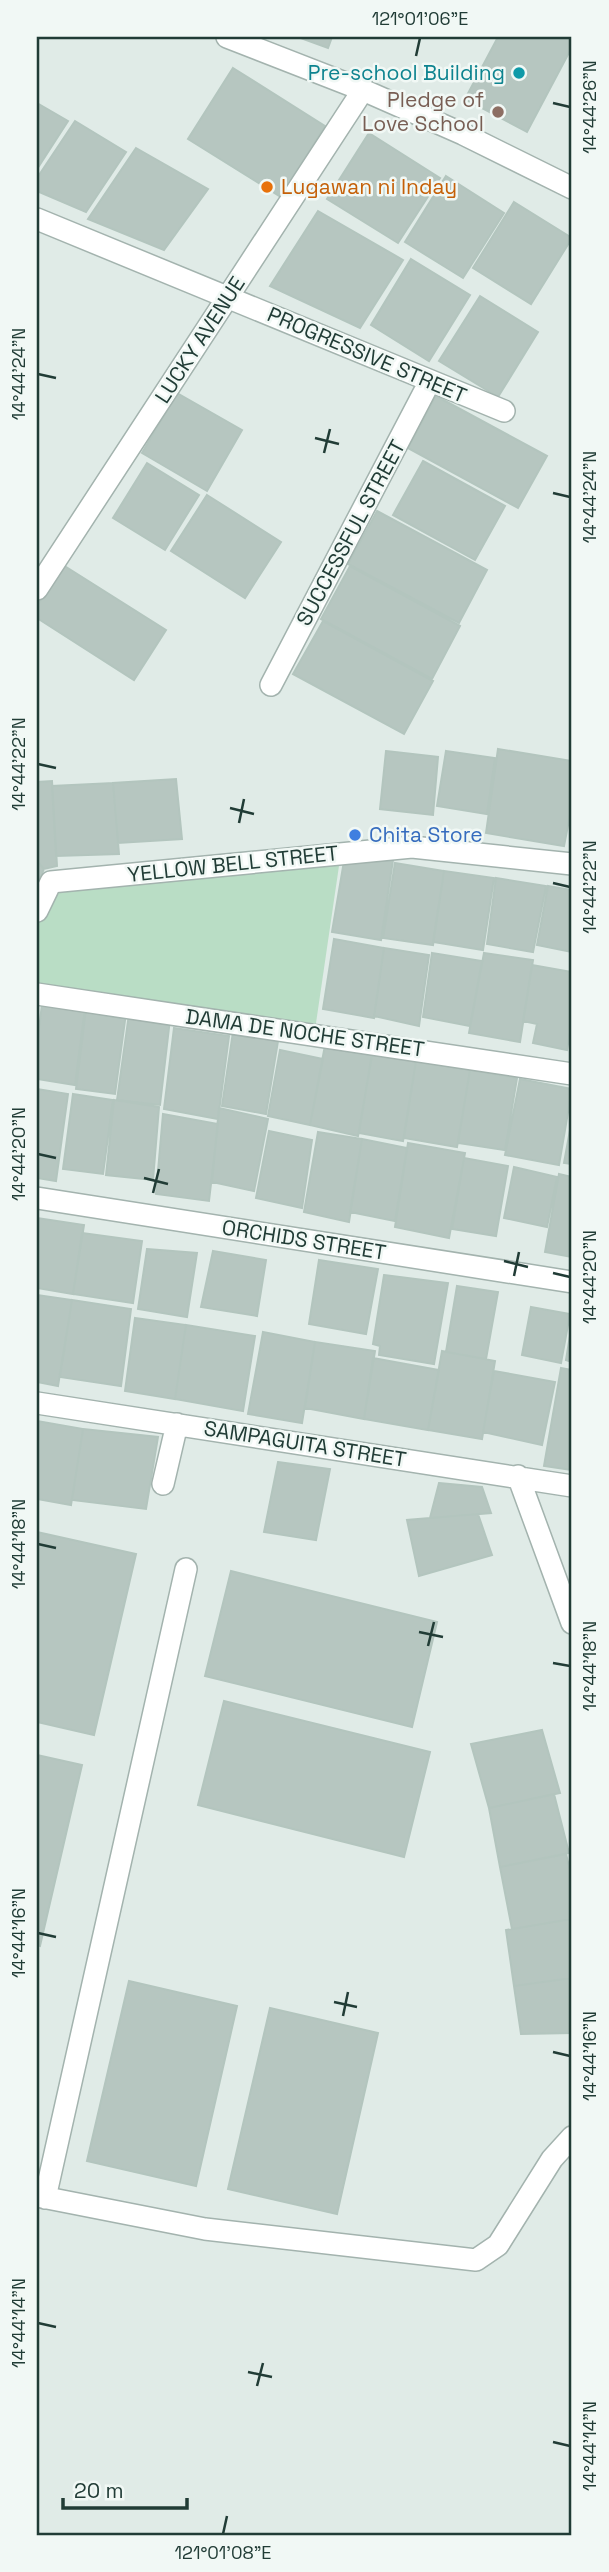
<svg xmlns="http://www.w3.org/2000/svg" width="609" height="2572" font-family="'Space Grotesk',sans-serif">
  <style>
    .green { fill: #b9ddc5 }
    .building { fill: #b6c6c0; stroke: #b3c5be; stroke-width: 2 }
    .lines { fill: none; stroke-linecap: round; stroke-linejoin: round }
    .minor-casing { stroke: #a3b3ae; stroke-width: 24 }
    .tertiary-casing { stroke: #a3b3ae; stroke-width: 24 }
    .minor { stroke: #fff; stroke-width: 21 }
    .tertiary { stroke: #fff; stroke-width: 21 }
    .ticks { fill: none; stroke: #213c36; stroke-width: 2.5 }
    .culture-dot { fill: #0f9aa8; stroke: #f1f8f5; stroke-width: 2.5 }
    .education-dot { fill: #8d6e63; stroke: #f1f8f5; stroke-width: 2.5 }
    .food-dot { fill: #e8710a; stroke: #f1f8f5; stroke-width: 2.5 }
    .shop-dot { fill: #3f7fe0; stroke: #f1f8f5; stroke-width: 2.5 }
    .labels { text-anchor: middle; stroke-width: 5; stroke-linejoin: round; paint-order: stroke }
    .culture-label { font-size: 21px; fill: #0d838f; stroke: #f1f8f5; text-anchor: end }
    .education-label { font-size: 21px; fill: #785e54; stroke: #f1f8f5; text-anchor: end }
    .food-label { font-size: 21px; fill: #c56008; stroke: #f1f8f5; text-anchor: start }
    .street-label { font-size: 21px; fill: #213c36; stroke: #f1f8f5 }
    .shop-label { font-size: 21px; fill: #366cbe; stroke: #f1f8f5; text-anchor: start }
    .neatline { fill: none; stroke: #213c36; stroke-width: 2.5 }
    .ticks-label { font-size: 18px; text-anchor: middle; fill: #213c36 }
  </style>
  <rect width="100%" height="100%" fill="#e0ebe7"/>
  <path class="green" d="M340,859L315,1030L37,989V921L54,886Z"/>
  <path class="building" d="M298,37H332L328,48Z
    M498,37H572V47L527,132L465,99Z
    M233,68L325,126L281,197L188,139Z
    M37,103L68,121L37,169Z
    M75,121L126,152L86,212L37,191V178Z
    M369,133L440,178L398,243L327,199Z
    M136,148L208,189L164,250L88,219Z
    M446,176L504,213L463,278L405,242Z
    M514,202L572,238L531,304L473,268Z
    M318,211L403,260L360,328L270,286Z
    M411,259L470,295L429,361L371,325Z
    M480,296L538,332L498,397L439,361Z
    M177,393L242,430L207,491L142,453Z
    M436,396L547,456L518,508L408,448Z
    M423,461L505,506L475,560L393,515Z
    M147,463L199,495L165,550L113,518Z
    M207,495L281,542L245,598L171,551Z
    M377,511L487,570L459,623L348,564Z
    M63,565L166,630L134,680L37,618V606Z
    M350,566L460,626L432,679L321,619Z
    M323,621L433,681L404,734L293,674Z
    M498,749L572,761V805L564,846L486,833Z
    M386,751L438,757L433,815L380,809Z
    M446,751L495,758L487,814L437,806Z
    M176,779L182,839L118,843L113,783Z
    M52,781L57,866L44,869L37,861V782Z
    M113,783L119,854L56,856L52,786Z
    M393,860L381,940L332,932L344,861Z
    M37,861L44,869L37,884Z
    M395,863L444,871L433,945L383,938Z
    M444,871L494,878L483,950L433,942Z
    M496,878L546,886L533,952L487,944Z
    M548,886L572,890V952L537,945Z
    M334,939L384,948L374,1018L323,1009Z
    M384,948L429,955L419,1026L374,1016Z
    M432,953L482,961L470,1026L423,1017Z
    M484,953L533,960L520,1042L469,1033Z
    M532,965L572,972V1020L567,1050L533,1043L537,1024L523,1021Z
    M42,1004L85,1008L75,1085L37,1079V1046Z
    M86,1009L126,1013L115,1094L76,1089Z
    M129,1014L170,1019L160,1105L117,1100Z
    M174,1028L229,1036L218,1119L164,1109Z
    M233,1032L278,1041L266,1114L222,1106Z
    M326,1040L373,1050L358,1136L310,1125Z
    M280,1050L323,1059L310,1125L268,1116Z
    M372,1053L416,1061L403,1141L359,1133Z
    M416,1061L470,1070L457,1147L404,1138Z
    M470,1070L517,1078L505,1150L458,1143Z
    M520,1079L572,1089L559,1165L505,1155Z
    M37,1089L68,1094L56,1181L37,1178Z
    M73,1094L113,1100L103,1174L63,1169Z
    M114,1100L159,1107L153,1180L106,1175Z
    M219,1108L268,1119L254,1191L212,1182Z
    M163,1114L218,1124L209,1201L156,1194Z
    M572,1119V1164L564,1163Z
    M269,1131L312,1140L302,1208L256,1198Z
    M318,1132L362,1139L349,1222L304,1212Z
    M362,1139L407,1148L395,1221L350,1212Z
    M408,1143L465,1153L449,1238L395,1227Z
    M464,1158L508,1166L496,1236L452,1229Z
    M514,1167L557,1177L547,1227L504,1218Z
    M559,1174L572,1177V1257L545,1252Z
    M37,1218L84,1225L73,1294L37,1288Z
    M82,1233L142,1241L133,1303L73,1294Z
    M147,1249L197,1253L187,1317L138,1309Z
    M213,1251L266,1260L257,1316L201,1307Z
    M319,1260L378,1269L366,1334L309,1324Z
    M384,1275L448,1283L434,1364L379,1355L380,1346L373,1344Z
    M457,1286L498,1292L486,1359L446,1352Z
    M37,1295L72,1300L58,1386L37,1382Z
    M72,1300L131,1309L121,1386L60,1377Z
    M531,1307L570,1314L561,1363L522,1355Z
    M135,1318L186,1325L175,1399L125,1391Z
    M572,1323V1362L566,1360Z
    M186,1325L255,1336L243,1411L175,1399Z
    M263,1332L315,1342L302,1423L248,1414Z
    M315,1342L375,1351L364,1419L305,1408Z
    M442,1351L495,1361L482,1439L428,1430Z
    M373,1358L439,1370L428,1430L364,1419Z
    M561,1368L572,1370V1470L544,1466Z
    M494,1371L555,1382L542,1445L483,1432Z
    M37,1421L83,1429L71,1505L37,1499Z
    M83,1429L158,1437L146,1509L72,1500Z
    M278,1462L330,1469L316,1540L264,1532Z
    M439,1483L482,1487L491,1513L430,1518Z
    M478,1514L492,1555L419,1576L407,1520Z
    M37,1532L136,1554L94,1735L37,1722Z
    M231,1571L437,1622L412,1727L205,1676Z
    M224,1701L430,1752L404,1857L198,1805Z
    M542,1730L560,1793L489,1808L471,1744Z
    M37,1755L82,1765L40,1946L37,1945Z
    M554,1794L569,1853L500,1867L489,1808Z
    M566,1854L572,1878V1919L512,1929L500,1867Z
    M572,1919V1978L514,1986L506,1930Z
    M572,1978V2033L521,2034L514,1986Z
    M129,1981L237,2006L196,2186L87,2161Z
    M270,2008L378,2033L337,2214L228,2189Z"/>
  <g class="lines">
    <defs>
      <path id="minor" d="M37,219L504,411
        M37,589L363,90
        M271,685L430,381
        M37,911L51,882L412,847L572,864
        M37,994L572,1074
        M37,1198L572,1282
        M37,1403L572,1486
        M518,1476L572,1623
        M163,1484L177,1424
        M37,2196L205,2229L476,2260L498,2245L552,2159L572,2137
        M45,2198L186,1569"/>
      <path id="tertiary" d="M227,37L363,90L463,134L572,188"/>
    </defs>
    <use href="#minor" class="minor-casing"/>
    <use href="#tertiary" class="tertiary-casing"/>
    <use href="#minor" class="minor"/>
    <use href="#tertiary" class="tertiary"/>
  </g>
  <path class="ticks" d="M416,56L420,38M553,103L570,107M38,374L56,378M315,438L339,444M324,453L330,429M553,493L570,497M38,764L56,768M230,808L254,814M239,823L244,799M553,883L570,887M38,1154L56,1158M144,1178L168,1184M153,1193L159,1169M504,1261L528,1267M553,1273L570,1277M514,1276L519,1252M38,1544L56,1548M419,1632L443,1637M428,1646L434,1622M553,1663L570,1666M38,1933L56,1937M334,2002L357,2007M343,2016L348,1992M553,2052L570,2056M38,2323L56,2327M248,2372L272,2377M257,2386L263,2363M553,2442L570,2446M223,2534L227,2516"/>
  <circle class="culture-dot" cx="519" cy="73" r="7"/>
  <circle class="education-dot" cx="498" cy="112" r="7"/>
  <circle class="food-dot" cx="267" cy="187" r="7"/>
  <circle class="shop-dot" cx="355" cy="835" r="7"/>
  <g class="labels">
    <g class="culture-label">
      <text x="505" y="80">Pre-school Building</text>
    </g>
    <g class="education-label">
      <text x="484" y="107">Pledge of<tspan x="484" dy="24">Love School</tspan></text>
    </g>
    <g class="food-label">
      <text x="281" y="194">Lugawan ni Inday</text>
    </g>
    <g class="street-label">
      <text transform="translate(200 340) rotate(-57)" y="7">LUCKY AVENUE</text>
      <text transform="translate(367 355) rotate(23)" y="7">PROGRESSIVE STREET</text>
      <text transform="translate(351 533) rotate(-62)" y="7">SUCCESSFUL STREET</text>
      <text transform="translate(233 864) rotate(-6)" y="7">YELLOW BELL STREET</text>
      <text transform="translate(305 1033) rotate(8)" y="7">DAMA DE NOCHE STREET</text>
      <text transform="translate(304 1240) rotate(9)" y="7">ORCHIDS STREET</text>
      <text transform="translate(305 1444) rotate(9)" y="7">SAMPAGUITA STREET</text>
    </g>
    <g class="shop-label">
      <text x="369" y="842">Chita Store</text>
    </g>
  </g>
  <rect width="609" height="2572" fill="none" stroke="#f1f8f5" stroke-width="77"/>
  <path d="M63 2498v10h124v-10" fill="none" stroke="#213c36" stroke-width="3.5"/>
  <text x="74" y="2498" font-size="21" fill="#213c36" stroke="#f1f8f5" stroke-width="5" paint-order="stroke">20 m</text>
  <rect x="38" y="38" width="532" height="2496" class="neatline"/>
  <g class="ticks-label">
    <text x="420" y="25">121°01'06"E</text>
    <text transform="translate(590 107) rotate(-90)" y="6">14°44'26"N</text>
    <text transform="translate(19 374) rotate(-90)" y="6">14°44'24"N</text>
    <text transform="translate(590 497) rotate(-90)" y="6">14°44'24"N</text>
    <text transform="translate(19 764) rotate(-90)" y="6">14°44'22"N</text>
    <text transform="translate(590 887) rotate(-90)" y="6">14°44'22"N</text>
    <text transform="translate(19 1154) rotate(-90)" y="6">14°44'20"N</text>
    <text transform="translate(590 1277) rotate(-90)" y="6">14°44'20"N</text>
    <text transform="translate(19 1544) rotate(-90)" y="6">14°44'18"N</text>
    <text transform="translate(590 1666) rotate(-90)" y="6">14°44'18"N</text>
    <text transform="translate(19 1933) rotate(-90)" y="6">14°44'16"N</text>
    <text transform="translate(590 2056) rotate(-90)" y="6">14°44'16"N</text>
    <text transform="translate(19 2323) rotate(-90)" y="6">14°44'14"N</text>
    <text transform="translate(590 2446) rotate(-90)" y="6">14°44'14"N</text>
    <text x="223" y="2559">121°01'08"E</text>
  </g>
</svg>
